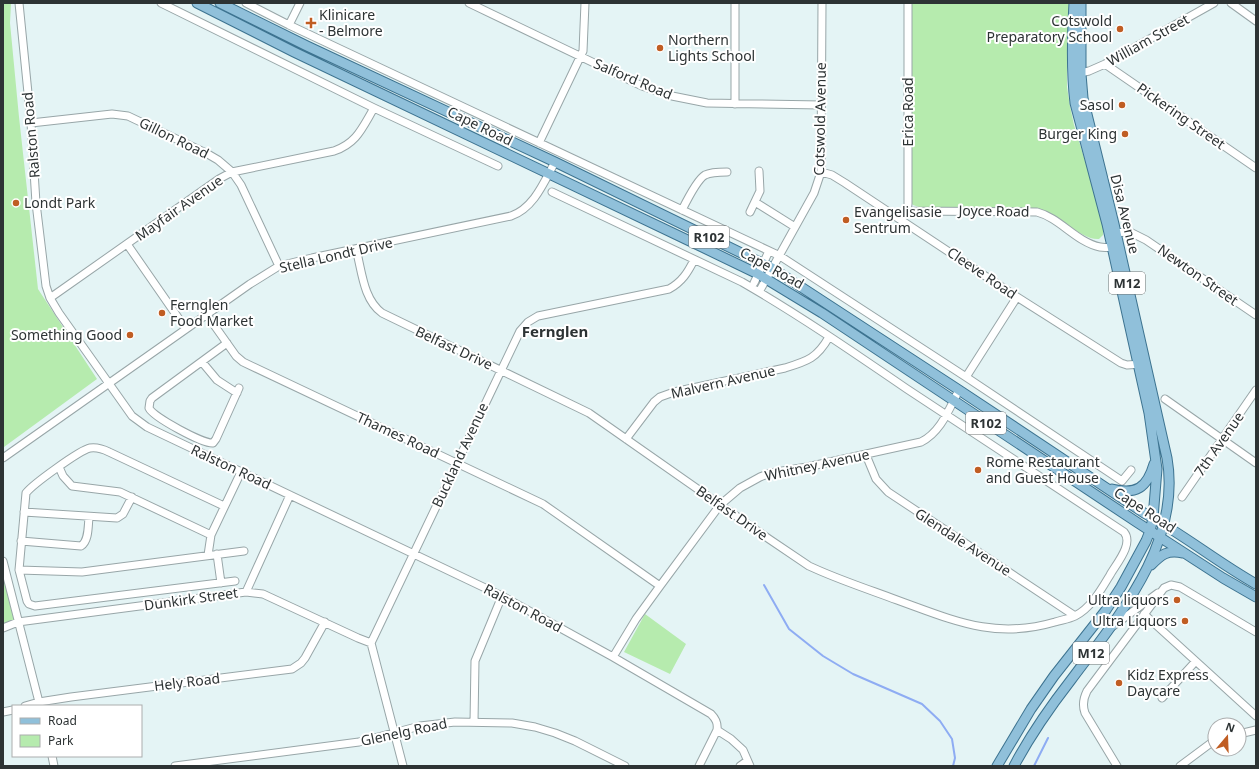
<svg xmlns="http://www.w3.org/2000/svg" width="1259" height="769" font-family="'Noto Sans',sans-serif">
  <style>
    .green { fill: #b6ebae }
    .lines { fill: none; stroke-linecap: round; stroke-linejoin: round }
    .stream { stroke: #8eacf3; stroke-width: 2 }
    .minor-casing { stroke: #98a6a8; stroke-width: 9 }
    .major-casing { stroke: #3d7390; stroke-width: 11 }
    .minor { stroke: #fff; stroke-width: 7 }
    .major { stroke: #90c0da; stroke-width: 9 }
    .poi-dot { fill: #c05d23; stroke: #fff; stroke-width: 1.5 }
    .labels { text-anchor: middle; stroke-width: 4; stroke-linejoin: round; paint-order: stroke }
    .shield { fill: #fff; stroke: #6c7071; stroke-width: 1 }
    .shield-label { font-size: 13px; font-weight: bold; fill: #2d3334 }
    .poi-label { font-size: 14px; fill: #2d3334; stroke: #fff; text-anchor: start }
    .street-label { font-size: 14px; fill: #2d3334; stroke: #fff }
    .neighbourhood-label { font-size: 15px; font-weight: bold; fill: #2d3334; stroke: #fff }
  </style>
  <rect width="100%" height="100%" fill="#e4f4f5"/>
  <path class="green" d="M3,3H11L10,23L19,117L38,289L97,379L4,447Z
    M911,3H1070L1067,55V87L1070,106L1074,125L1086,164L1103,226V235L1099,239C1082,241 1056,212 1037,209L919,207L913,205L911,202Z
    M3,568L17,620L3,626Z
    M645,614L686,644L670,674L624,652Z"/>
  <g class="lines">
    <path class="stream" d="M764,585L789,629L823,656L853,674L922,704L940,721L952,739L955,758L953,766
      M1034,766L1048,738"/>
    <defs>
      <path id="minor" d="M19,3L31,123L36,203L46,286L50,298L59,313L132,416L147,427L502,596L613,657L711,714C716,719 718,723 717,730L699,766
        M161,3L374,108L498,166
        M246,3L289,25L780,256L966,377L1122,481L1131,470
        M469,3L642,86L672,96L707,103L821,105
        M1231,3L1256,21
        M289,25L300,3
        M1105,64L1256,168
        M1076,74L1089,71L1105,64L1214,3
        M735,104V3
        M31,123L112,114L128,116L206,153L218,160L232,172L241,185L279,266
        M539,143L583,51L585,3
        M821,172L832,175L845,183L1017,297L1121,363L1127,365L1142,364
        M755,202L795,227
        M682,210C686,202 698,179 705,175C711,172 721,172 727,172
        M907,211L1037,212C1060,218 1076,242 1100,247C1105,248 1110,247 1115,247
        M750,212L760,191L759,171
        M905,215L907,211L908,204V3
        M1112,233L1130,232L1146,240L1256,315
        M127,244L186,329
        M356,249C362,271 363,299 382,313L589,413L769,539L809,566L818,570C843,581 870,590 897,600C953,620 994,640 1055,622C1061,620 1069,619 1075,616C1091,608 1101,590 1110,575C1116,564 1134,544 1124,532C1052,484 979,437 907,389C853,352 799,315 742,282L552,192
        M754,283L769,251
        M759,292L814,193L821,172L822,3
        M50,298L219,179L232,172L334,151C357,143 362,128 374,108
        M207,315L236,356L243,362L543,504L660,586
        M227,343L152,398L150,401L149,408C153,417 203,444 213,443L216,439L239,388
        M202,362L217,380L237,393
        M966,377L1017,297
        M1165,399L1256,463
        M626,439L654,402L660,397L674,392L785,368C808,361 817,358 829,337
        M866,455L876,479L888,492L1075,616
        M3,458L250,284L279,266L312,258L511,216C534,208 544,182 555,162
        M59,467L63,476L72,486L120,492L211,535
        M1182,497L1256,390
        M24,512L117,518L123,514L132,497
        M21,541L81,546C89,541 88,526 89,517
        M217,554L221,583
        M208,555L211,535L241,472
        M3,561L40,706
        M19,570L26,493C33,484 80,450 90,448C97,447 103,449 109,452L224,506
        M235,581L35,606L29,604L27,601L19,570L82,572L244,551
        M246,592L290,495
        M1144,614L1256,716
        M1113,626L1158,593
        M3,628L18,622L246,592L263,594L358,638L371,643
        M613,657L636,619L660,586L720,505L740,488L760,477L770,473L807,467L921,442C941,432 949,409 959,390
        M1162,698L1195,662
        M25,706L39,702L71,697L292,669L301,663L305,658L325,622
        M3,712L13,710
        M474,722L475,661L502,596
        M717,730L731,739L743,750L750,766
        M1239,734L1256,730
        M52,756L54,766
        M175,766L359,742L420,726L455,722L512,723L535,727L555,733L575,741L625,766
        M403,766L371,643L520,331L528,322L538,316L669,289C682,282 688,272 694,260
        M740,766L747,761
        M1117,766L1085,713C1082,705 1083,699 1087,691L1164,588L1171,585L1180,587L1256,632
        M1180,766L1215,740"/>
      <path id="major" d="M197,3L294,52L700,246L758,274L822,313L1138,523L1223,578L1256,597
        M220,3L307,46L555,162L772,268L959,390L1144,513C1183,534 1217,562 1256,584
        M1112,489C1136,495 1147,488 1154,464
        M1151,565C1162,554 1167,550 1183,553
        M997,766L1031,709L1054,676L1106,610L1121,587L1146,541L1150,531L1153,518L1157,469L1149,413L1107,224L1075,103C1071,70 1072,37 1074,3
        M1014,766C1030,736 1050,707 1071,680C1118,617 1182,543 1167,458L1114,224L1083,98L1081,74V3"/>
    </defs>
    <use href="#minor" class="minor-casing"/>
    <use href="#major" class="major-casing"/>
    <use href="#minor" class="minor"/>
    <use href="#major" class="major"/>
  </g>
  <g class="poi-dot">
    <path d="M309 17h4v4h4v4h-4v4h-4v-4h-4v-4h4z"/>
    <circle cx="1120" cy="29" r="4"/>
    <circle cx="660" cy="48" r="4"/>
    <circle cx="1122" cy="105" r="4"/>
    <circle cx="1125" cy="134" r="4"/>
    <circle cx="16" cy="203" r="4"/>
    <circle cx="846" cy="220" r="4"/>
    <circle cx="162" cy="313" r="4"/>
    <circle cx="130" cy="335" r="4"/>
    <circle cx="978" cy="470" r="4"/>
    <circle cx="1177" cy="600" r="4"/>
    <circle cx="1185" cy="621" r="4"/>
    <circle cx="1119" cy="683" r="4"/>
  </g>
  <g class="labels">
    <g class="shield">
      <rect x="689" y="226" width="40" height="22" rx="3"/>
      <rect x="1109" y="272" width="36" height="22" rx="3"/>
      <rect x="966" y="412" width="40" height="22" rx="3"/>
      <rect x="1073" y="642" width="36" height="22" rx="3"/>
    </g>
    <g class="shield-label">
      <text x="709" y="242">R102</text>
      <text x="1127" y="288">M12</text>
      <text x="986" y="428">R102</text>
      <text x="1091" y="658">M12</text>
    </g>
    <g class="poi-label">
      <text x="319" y="20">Klinicare<tspan x="319" dy="16">- Belmore</tspan></text>
      <text x="1112" y="26" text-anchor="end">Cotswold<tspan x="1112" dy="16">Preparatory School</tspan></text>
      <text x="668" y="45">Northern<tspan x="668" dy="16">Lights School</tspan></text>
      <text x="1114" y="110" text-anchor="end">Sasol</text>
      <text x="1117" y="139" text-anchor="end">Burger King</text>
      <text x="24" y="208">Londt Park</text>
      <text x="854" y="217">Evangelisasie<tspan x="854" dy="16">Sentrum</tspan></text>
      <text x="170" y="310">Fernglen<tspan x="170" dy="16">Food Market</tspan></text>
      <text x="122" y="340" text-anchor="end">Something Good</text>
      <text x="986" y="467">Rome Restaurant<tspan x="986" dy="16">and Guest House</tspan></text>
      <text x="1169" y="605" text-anchor="end">Ultra liquors</text>
      <text x="1177" y="626" text-anchor="end">Ultra Liquors</text>
      <text x="1127" y="680">Kidz Express<tspan x="1127" dy="16">Daycare</tspan></text>
    </g>
    <g class="street-label">
      <text transform="translate(1148 40) rotate(-29)" y="5">William Street</text>
      <text transform="translate(633 79) rotate(23)" y="5">Salford Road</text>
      <text transform="translate(908 112) rotate(-90)" y="5">Erica Road</text>
      <text transform="translate(1181 116) rotate(35)" y="5">Pickering Street</text>
      <text transform="translate(820 119) rotate(-89)" y="5">Cotswold Avenue</text>
      <text transform="translate(480 126) rotate(26)" y="5">Cape Road</text>
      <text transform="translate(31 135) rotate(-95)" y="5">Ralston Road</text>
      <text transform="translate(174 138) rotate(26)" y="5">Gillon Road</text>
      <text transform="translate(179 208) rotate(-35)" y="5">Mayfair Avenue</text>
      <text transform="translate(994 211) rotate(1)" y="5">Joyce Road</text>
      <text transform="translate(1125 214) rotate(76)" y="5">Disa Avenue</text>
      <text transform="translate(336 255) rotate(-13)" y="5">Stella Londt Drive</text>
      <text transform="translate(772 268) rotate(29)" y="5">Cape Road</text>
      <text transform="translate(982 273) rotate(34)" y="5">Cleeve Road</text>
      <text transform="translate(1198 275) rotate(35)" y="5">Newton Street</text>
      <text transform="translate(454 348) rotate(25)" y="5">Belfast Drive</text>
      <text transform="translate(723 382) rotate(-13)" y="5">Malvern Avenue</text>
      <text transform="translate(398 435) rotate(25)" y="5">Thames Road</text>
      <text transform="translate(1219 444) rotate(-55)" y="5">7th Avenue</text>
      <text transform="translate(460 455) rotate(-65)" y="5">Buckland Avenue</text>
      <text transform="translate(817 465) rotate(-12)" y="5">Whitney Avenue</text>
      <text transform="translate(231 467) rotate(25)" y="5">Ralston Road</text>
      <text transform="translate(1145 510) rotate(33)" y="5">Cape Road</text>
      <text transform="translate(732 513) rotate(35)" y="5">Belfast Drive</text>
      <text transform="translate(963 542) rotate(33)" y="5">Glendale Avenue</text>
      <text transform="translate(191 599) rotate(-8)" y="5">Dunkirk Street</text>
      <text transform="translate(523 608) rotate(28)" y="5">Ralston Road</text>
      <text transform="translate(187 682) rotate(-7)" y="5">Hely Road</text>
      <text transform="translate(404 732) rotate(-12)" y="5">Glenelg Road</text>
    </g>
    <g class="neighbourhood-label">
      <text x="555" y="337">Fernglen</text>
    </g>
  </g>
  <rect width="1259" height="769" fill="none" stroke="#2d3334" stroke-width="8"/>
  <rect x="12" y="705" width="130" height="52" fill="#ffffff" stroke="#abadae"/>
  <rect x="20" y="718" width="20" height="6" fill="#90c0da" stroke="#abadae"/>
  <text x="48" y="725" font-size="12" fill="#2d3334">Road</text>
  <rect x="20" y="735" width="20" height="12" fill="#b6ebae" stroke="#abadae"/>
  <text x="48" y="745" font-size="12" fill="#2d3334">Park</text>
  <g transform="translate(1227 737) rotate(19)"><circle r="19" fill="#ffffff" stroke="#abadae"/>
  <path d="M0-3L7 15L0 10L-7 15Z" fill="#c05d23"/>
  <text y="-6" font-size="11" font-weight="bold" text-anchor="middle" fill="#2d3334">N</text>
  </g>
</svg>
